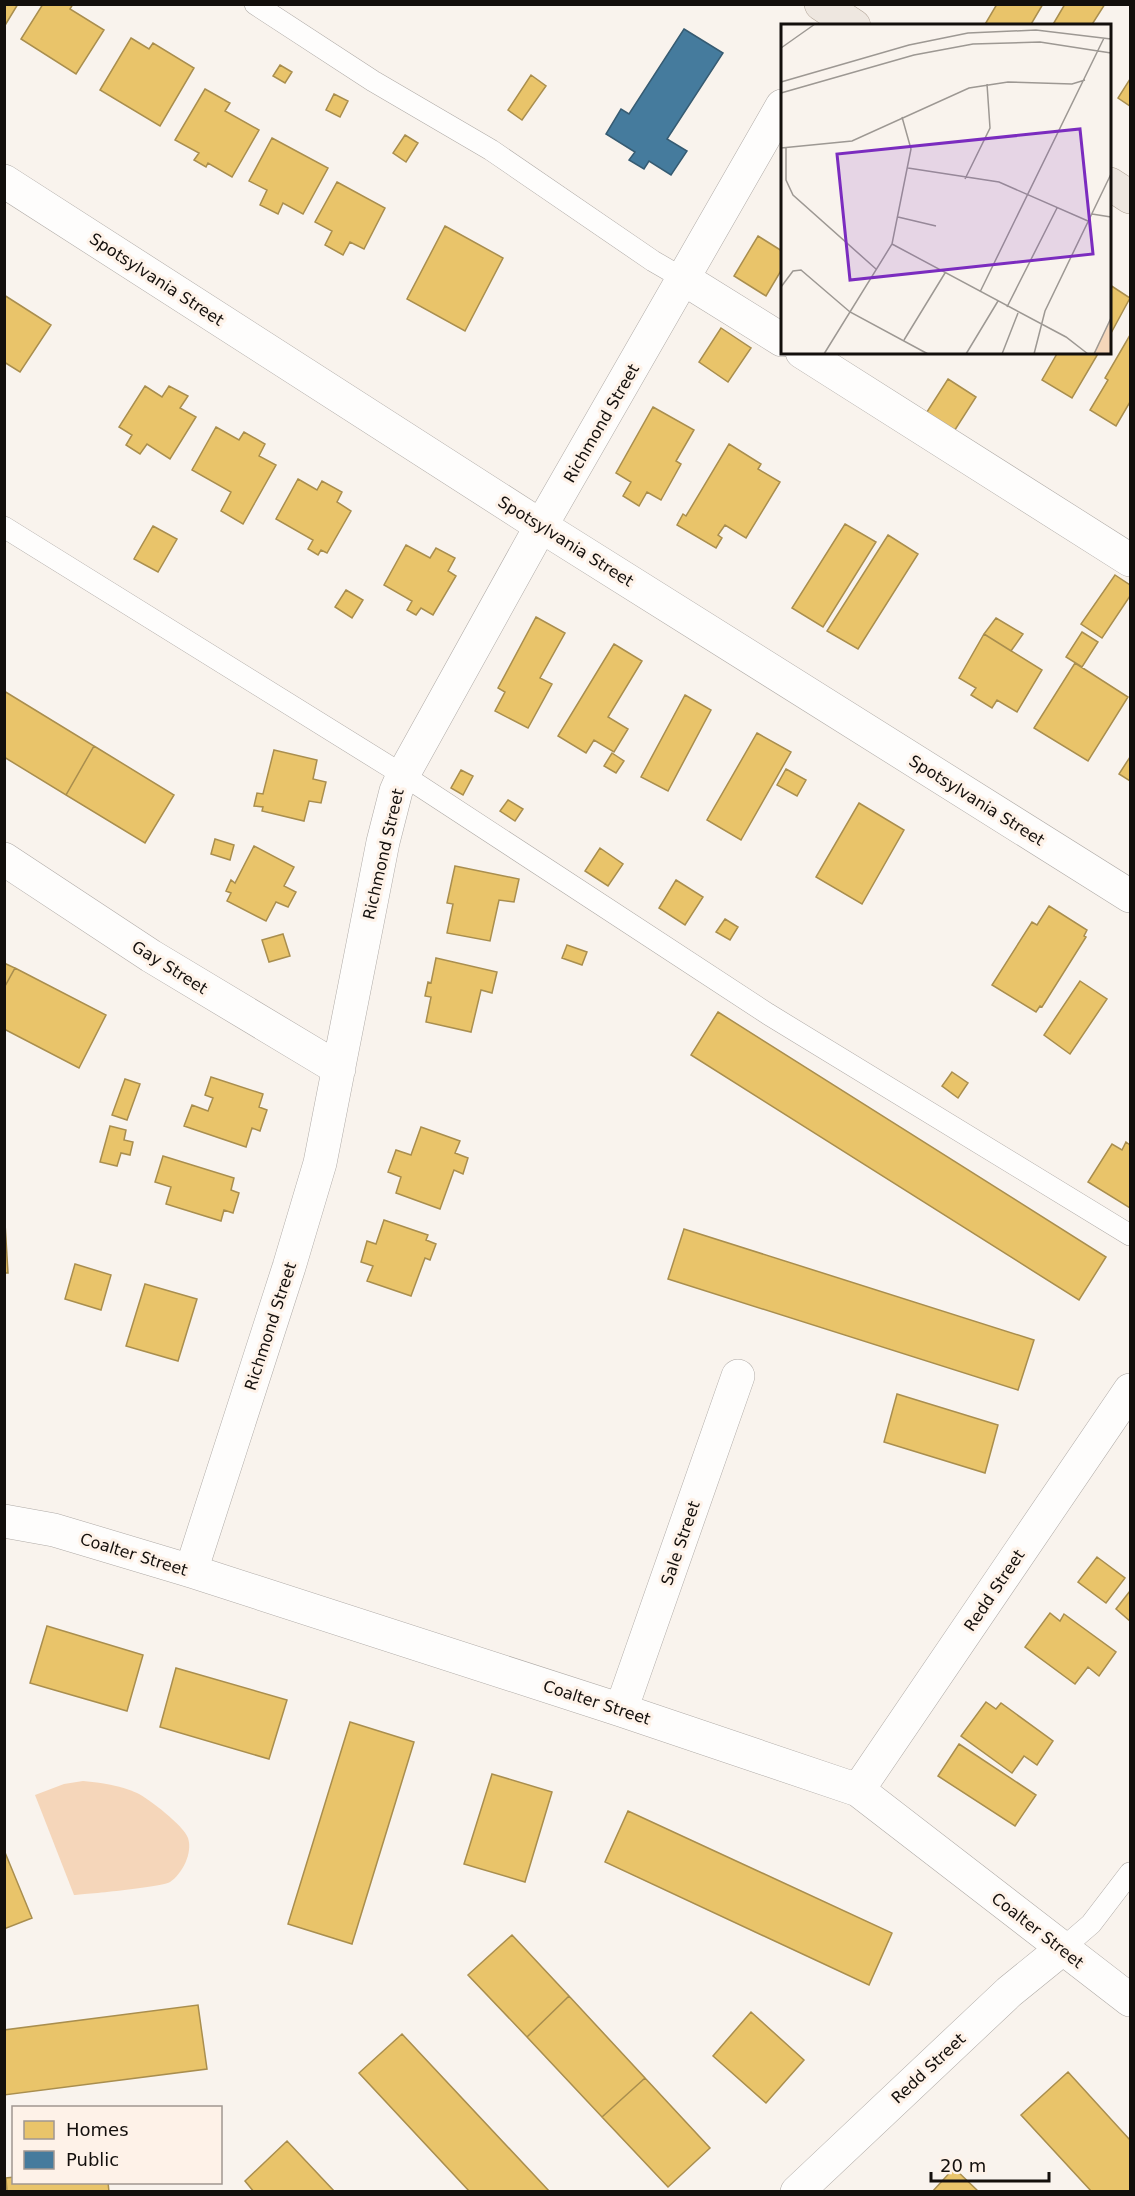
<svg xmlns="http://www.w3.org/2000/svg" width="1135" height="2196" font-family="'DejaVu Sans',sans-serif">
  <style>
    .green { fill: #f5d6ba }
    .homes { fill: #e9c46a; stroke: #a98e4e; stroke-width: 1.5 }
    .public { fill: #457b9d; stroke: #365b72; stroke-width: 1.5 }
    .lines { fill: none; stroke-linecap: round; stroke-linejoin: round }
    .service-casing { stroke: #afaaa6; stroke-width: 22 }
    .minor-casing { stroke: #afaaa6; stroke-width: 34 }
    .primary-casing { stroke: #b2a497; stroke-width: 34 }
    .service { stroke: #fefdfc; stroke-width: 21 }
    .minor { stroke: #fefdfc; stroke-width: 33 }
    .primary { stroke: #eee7e0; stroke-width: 33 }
    .labels { text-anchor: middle; stroke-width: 6; stroke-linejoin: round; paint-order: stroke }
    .street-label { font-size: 16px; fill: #130f0c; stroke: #fef2e8 }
    .inset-road { fill: none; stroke: #9d9893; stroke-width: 1.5 }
    .view { fill: #7b2cbf; fill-opacity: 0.15; stroke: #7b2cbf; stroke-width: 3 }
    .inset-edge { fill: none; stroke: #130f0c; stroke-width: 3 }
  </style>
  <rect width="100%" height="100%" fill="#f9f3ed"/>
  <path class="green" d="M83,1781C102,1783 119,1785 137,1793C149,1799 183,1825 188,1838C193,1853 182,1874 170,1882C162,1887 89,1894 74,1895L35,1795L64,1784Z"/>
  <path class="homes" d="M4,4H18L4,27Z
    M43,4H73L70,9L104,30L76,74L21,39Z
    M997,4H1043L1030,26H984Z
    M1065,4H1105L1091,26H1052Z
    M131,38L149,49L153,43L194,68L160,126L100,90Z
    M280,65L292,72L285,83L273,76Z
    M531,75L546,86L522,120L508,110Z
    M1130,79V106L1118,98Z
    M205,89L230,103L225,111L259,130L232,177L208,163L206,167L194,160L199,153L175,140Z
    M334,94L348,101L340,117L326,110Z
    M405,135L418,143L406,162L393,153Z
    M272,138L328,168L303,214L283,203L278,214L260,205L267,190L249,181Z
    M337,182L385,208L364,249L350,242L343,255L325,245L332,231L315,222Z
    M445,226L503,258L465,331L407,299Z
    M758,236L782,251V269L766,296L734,276Z
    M1110,285L1130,298L1110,335Z
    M4,295L51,325L20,372L4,362Z
    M721,328L751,348L728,382L699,362Z
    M1130,335V402L1116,426L1090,410L1108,380L1105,378Z
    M1058,352H1099L1072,398L1042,380Z
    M948,379L976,397L953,433L925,415Z
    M145,386L162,397L169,386L188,396L180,408L196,417L170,459L147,444L140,454L126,445L132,435L119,427Z
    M653,407L694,430L676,461L681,464L661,500L647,492L639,506L623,496L631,482L616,473Z
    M216,427L239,440L244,432L265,444L259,456L276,465L243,524L221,511L231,492L192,470Z
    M729,444L761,464L758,469L780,482L746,538L725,525L718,535L722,538L716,548L677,525L683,514L686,516Z
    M298,479L317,490L322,481L342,492L337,502L351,511L327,553L321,550L318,555L308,549L313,540L276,519Z
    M845,524L876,542L823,627L792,608Z
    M153,526L177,539L158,572L134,559Z
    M888,535L918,554L858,649L827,631Z
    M406,545L430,558L436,548L455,558L448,571L456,576L433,615L421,608L416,615L407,610L412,601L384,585Z
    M1115,575L1130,585V596L1102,638L1081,624Z
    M346,590L363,600L352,618L335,607Z
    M536,617L565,633L540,678L552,684L528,728L495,711L505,692L498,688Z
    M996,618L1023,634L1011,651L984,634Z
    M1082,632L1098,642L1082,667L1066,657Z
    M984,634L1042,670L1017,712L997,700L992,708L971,695L976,688L959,678Z
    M614,644L642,661L608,717L628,729L614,752L594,740L586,753L558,736Z
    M1075,663L1128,697L1088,761L1034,728Z
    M4,691L94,746L66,795L4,757Z
    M685,695L711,710L668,791L641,777Z
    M757,733L791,752L741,840L707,820Z
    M94,746L174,795L145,843L66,795Z
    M274,750L317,760L313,779L326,782L321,803L309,801L304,821L262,811L263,807L254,806L257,793L263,794Z
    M612,753L624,761L616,773L604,766Z
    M1130,757V781L1119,774Z
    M786,769L806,780L797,796L777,785Z
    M461,770L473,776L463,795L451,788Z
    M508,800L523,809L515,821L500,811Z
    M859,803L904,830L862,904L816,877Z
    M215,839L234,845L230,860L211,854Z
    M254,846L294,867L284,886L296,892L288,907L276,902L266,921L227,901L231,893L226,891L231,880L235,883Z
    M600,848L623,864L608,886L585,871Z
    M455,866L519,879L514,902L499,900L490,941L447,933L453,904L447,903Z
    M676,880L703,897L685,925L659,908Z
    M1049,906L1087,930L1084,936L1086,937L1042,1007L1040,1006L1036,1012L992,985L1032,922L1037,925Z
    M725,919L738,927L730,940L716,932Z
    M283,934L290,956L269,962L262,940Z
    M567,945L587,952L582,965L562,958Z
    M436,958L497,972L492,993L481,990L471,1032L426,1022L431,997L425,996L428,982L431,983Z
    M4,963L15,968L4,988Z
    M15,968L106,1015L79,1068L4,1029V988Z
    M1080,981L1107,999L1070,1054L1044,1035Z
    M718,1012L1106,1257L1079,1300L691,1055Z
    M952,1072L968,1083L958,1098L942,1086Z
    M211,1077L263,1094L259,1107L267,1110L260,1131L252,1128L246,1147L184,1126L192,1105L208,1111L213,1098L205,1095Z
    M125,1079L140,1084L127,1120L112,1115Z
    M110,1126L126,1130L124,1140L133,1142L130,1155L121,1153L117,1166L100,1162Z
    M421,1127L460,1141L455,1153L468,1158L463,1174L454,1170L440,1209L396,1193L401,1177L388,1172L396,1150L411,1155Z
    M1126,1142L1130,1145V1208L1088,1182L1112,1144L1122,1150Z
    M163,1156L234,1178L231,1190L239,1193L233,1213L224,1210L221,1221L166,1204L171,1187L155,1182Z
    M4,1206L8,1273H4Z
    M384,1220L428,1235L426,1240L436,1244L430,1260L425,1258L411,1296L367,1281L373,1266L361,1262L367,1241L376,1244Z
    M684,1229L1034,1340L1018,1390L668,1279Z
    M75,1264L111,1275L101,1310L65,1299Z
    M145,1284L197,1299L178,1361L126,1346Z
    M897,1394L998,1425L985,1473L884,1442Z
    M1097,1557L1125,1578L1106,1603L1078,1582Z
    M1130,1591V1621L1116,1609Z
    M1050,1613L1060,1621L1064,1614L1116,1652L1099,1676L1088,1667L1075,1684L1025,1647Z
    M47,1626L143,1655L127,1711L30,1683Z
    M176,1668L287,1700L269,1759L160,1727Z
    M986,1702L996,1709L1001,1703L1053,1741L1037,1765L1024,1756L1012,1773L961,1736Z
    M350,1722L414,1742L352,1944L288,1924Z
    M959,1744L1036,1795L1015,1826L938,1776Z
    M492,1774L552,1792L525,1882L464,1864Z
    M628,1811L892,1933L869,1985L605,1862Z
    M4,1850L32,1918L4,1929Z
    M512,1935L569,1996L527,2037L468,1975Z
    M569,1996L645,2078L602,2117L527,2037Z
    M198,2005L207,2069L4,2095V2030Z
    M751,2012L804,2060L766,2103L713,2056Z
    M402,2034L550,2192H470L359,2073Z
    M1068,2072L1130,2140V2192H1092L1021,2115Z
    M645,2078L710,2148L668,2187L602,2117Z
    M287,2141L335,2192H254L245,2181Z
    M954,2168L979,2192H932Z
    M14,2177V2182H108L109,2192H7L6,2178Z"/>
  <path class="public" d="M684,29L723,53L667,139L687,151L671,175L649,161L644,169L629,160L635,152L606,134L621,109L629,114Z"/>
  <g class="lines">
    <defs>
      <path id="service" d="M255,4L373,81L491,150L653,261L684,279
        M4,527L403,775L768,1014L1130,1235
        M1062,1949L1091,1924L1130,1873"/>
      <path id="minor" d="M4,181L541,526L1130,896
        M684,279L782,340
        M802,352L1130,560
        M4,859L151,956L339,1069
        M4,1521L54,1530L191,1571L621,1710L858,1790L1130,2000
        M191,1571L289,1267L320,1163L383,842L396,791L403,775L541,526L782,106
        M621,1710L738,1376
        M858,1790L1130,1390
        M797,2192L1009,1992L1062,1949"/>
      <path id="primary" d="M821,4L854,26
        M1110,184L1130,197"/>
    </defs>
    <use href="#service" class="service-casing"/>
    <use href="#minor" class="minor-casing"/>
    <use href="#primary" class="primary-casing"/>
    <use href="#service" class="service"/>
    <use href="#minor" class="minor"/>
    <use href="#primary" class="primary"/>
  </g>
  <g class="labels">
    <g class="street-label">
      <text transform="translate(157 279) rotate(33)" y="6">Spotsylvania Street</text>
      <text transform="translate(601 423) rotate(-60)" y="6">Richmond Street</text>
      <text transform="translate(566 541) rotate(32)" y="6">Spotsylvania Street</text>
      <text transform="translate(977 800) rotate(32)" y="6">Spotsylvania Street</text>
      <text transform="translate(383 854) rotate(-77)" y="6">Richmond Street</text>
      <text transform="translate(170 967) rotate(32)" y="6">Gay Street</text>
      <text transform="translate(270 1326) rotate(-72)" y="6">Richmond Street</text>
      <text transform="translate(680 1543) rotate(-71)" y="6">Sale Street</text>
      <text transform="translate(134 1554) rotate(17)" y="6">Coalter Street</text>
      <text transform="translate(994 1590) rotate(-56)" y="6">Redd Street</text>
      <text transform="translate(597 1702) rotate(18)" y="6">Coalter Street</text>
      <text transform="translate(1038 1930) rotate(38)" y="6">Coalter Street</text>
      <text transform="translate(928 2068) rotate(-43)" y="6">Redd Street</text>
    </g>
  </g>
  <g transform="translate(781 24)">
    <rect width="330" height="330" fill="#f9f3ed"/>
    <path d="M330,294V330H312Z" fill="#f5d6ba"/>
    <path class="inset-road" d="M0,24L34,0M0,58L128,21L187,9L255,6L330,15M0,69L133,31L192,20L259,18L330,29M0,124L71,117L188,64L227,58L291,60L304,56M5,124V156L12,171L95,245M127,144L218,158L307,197M184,155L209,104L206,60M311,190L330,193M117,193L155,202M111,220L285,313L307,330M0,263L12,247L20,246L69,288L147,330M199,268L323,14M226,283L276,184M123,316L164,249M43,330L111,220L130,125L121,93M185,330L217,277M221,330L237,289M253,330L264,287L330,150M313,330L330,294"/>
    <path class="view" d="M299,105L312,230L69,256L56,130Z"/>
    <rect width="330" height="330" class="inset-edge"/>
  </g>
  <rect width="1135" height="2196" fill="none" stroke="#130f0c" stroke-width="12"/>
  <rect x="12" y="2106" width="210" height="78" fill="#fef2e8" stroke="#a09790" stroke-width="1.5"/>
  <rect x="24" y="2121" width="30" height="18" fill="#e9c46a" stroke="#a09790" stroke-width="1.5"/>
  <text x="66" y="2136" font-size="18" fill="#130f0c">Homes</text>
  <rect x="24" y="2151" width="30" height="18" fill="#457b9d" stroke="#a09790" stroke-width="1.5"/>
  <text x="66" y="2166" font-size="18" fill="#130f0c">Public</text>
  <path d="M931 2172v9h118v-9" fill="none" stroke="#130f0c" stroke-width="3"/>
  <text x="940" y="2172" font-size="18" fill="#130f0c" stroke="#fef2e8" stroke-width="4.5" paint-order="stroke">20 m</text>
</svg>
